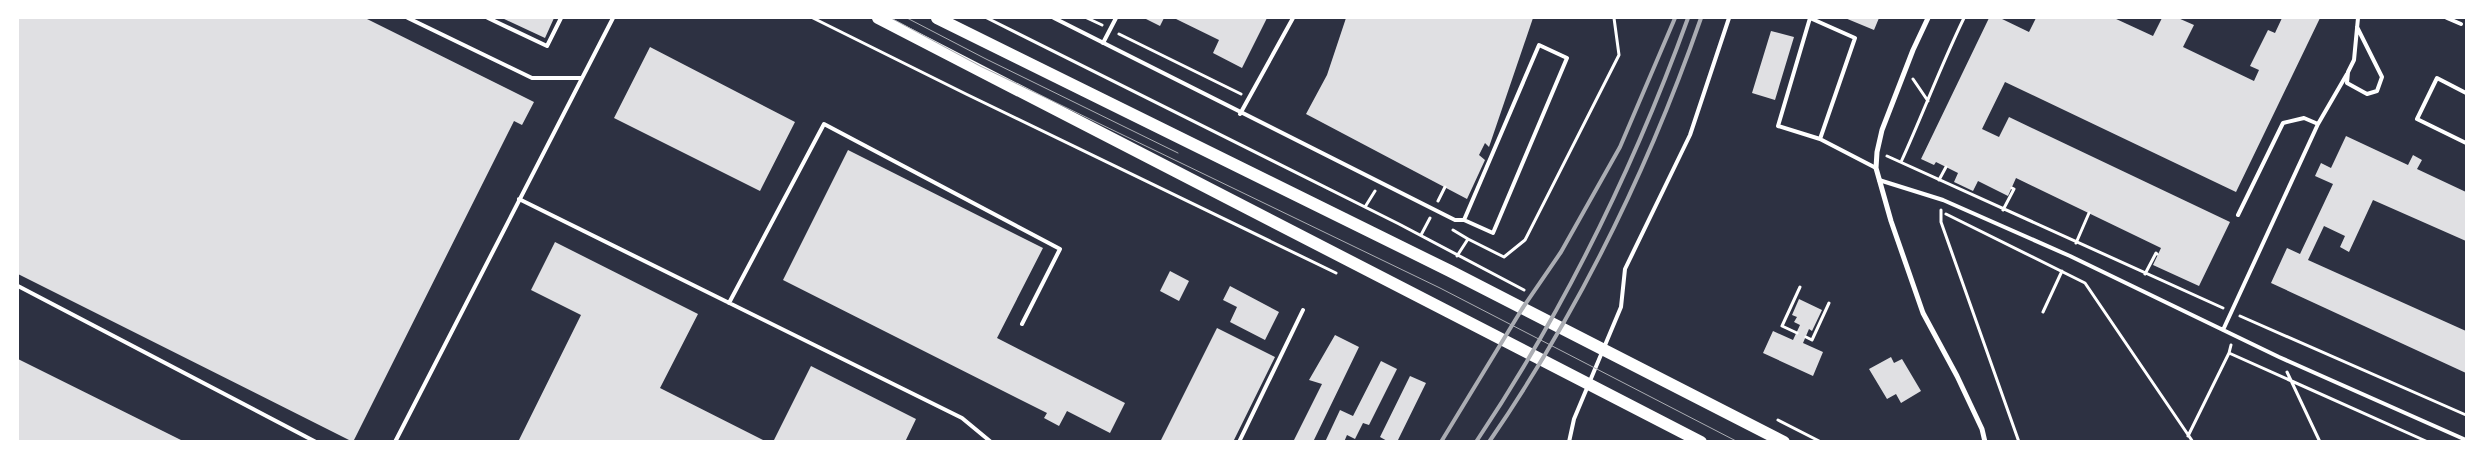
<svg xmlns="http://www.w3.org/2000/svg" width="2484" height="459" font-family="'PT Sans Narrow',sans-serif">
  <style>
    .building { fill: #e0e0e3 }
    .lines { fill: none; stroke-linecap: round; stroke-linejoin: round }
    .path { stroke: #fff; stroke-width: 3 }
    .service { stroke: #fff; stroke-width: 4 }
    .minor { stroke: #fff; stroke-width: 5 }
    .primary { stroke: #fff; stroke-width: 12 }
    .tram { stroke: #abadb3; stroke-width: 1 }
    .rail { stroke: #abadb3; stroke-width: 4 }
  </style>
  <rect width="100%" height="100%" fill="#2d3142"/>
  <path class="building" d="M18,18H365L534,102L522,125L514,121L353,442L18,274Z
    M502,18H554L545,38Z
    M1144,18H1164L1160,26Z
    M1174,18H1267L1242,68L1213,53L1219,40Z
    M1346,18H1533L1489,147L1485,143L1479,155L1485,160L1467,199L1306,114L1327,75Z
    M1845,18H1879L1874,30Z
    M1989,18H2000L2029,32L2036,18H2114L2153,36L2162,18H2178L2194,25L2183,47L2254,81L2259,70L2250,66L2268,30L2275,33L2282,18H2320L2236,192L2005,82L1982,129L1999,137L2009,117L2230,222L2199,286L2153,265L2161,248L2016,178L2008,196L1978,181L1973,191L1954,182L1958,173L1936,162L1934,165L1921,159Z
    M1771,31L1794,37L1775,100L1752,93Z
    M650,47L795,122L760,191L614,118Z
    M2346,136L2408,165L2413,155L2422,160L2417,169L2466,192V241L2373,200L2349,252L2340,247L2345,236L2324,226L2308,260L2466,331V373L2271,283L2287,248L2300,254L2333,184L2315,176L2321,163L2331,168Z
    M848,150L1043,248L997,338L1125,403L1110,433L1067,411L1059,426L1044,418L1047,413L783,280Z
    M555,242L698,314L660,388L767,442H518L581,315L531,290Z
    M1170,271L1189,281L1179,301L1160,291Z
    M1230,286L1279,312L1265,340L1230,322L1237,307L1223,300Z
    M1799,299L1822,310L1812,331L1809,329L1803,343L1823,352L1813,376L1763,353L1773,331L1793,340L1800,325L1794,322L1797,317L1792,315Z
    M1217,328L1275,357L1233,442H1160Z
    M1335,335L1359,347L1313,442H1293L1322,384L1309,380Z
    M1891,357L1894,363L1902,359L1921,391L1901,403L1896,394L1887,399L1869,369Z
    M18,359L185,442H18Z
    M1381,361L1397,369L1369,425L1363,423L1355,439L1347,435L1344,442H1325L1340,410L1353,416Z
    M811,366L916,419L905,442H773Z
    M1410,376L1426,383L1397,442H1389L1380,437Z"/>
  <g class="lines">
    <path class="path" d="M813,18L966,94L1336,273
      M987,18L1399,224L1524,290
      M1087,18L1102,25
      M1119,34L1241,94
      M1913,79L1928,101
      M1887,156L2223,308
      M1901,162C1923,114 1941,65 1964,18
      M1939,180L1946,167
      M1438,201L1445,187
      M1365,207L1375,191
      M1941,210V222L2019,442
      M2003,210L2014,189L2012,188
      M1946,214L2085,283L2193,442
      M1453,230L1468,239L1457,256
      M1421,235L1430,218
      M1468,239L1504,257L1525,240L1619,55L1614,18
      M2076,243L2089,213
      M2145,274L2156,253L2157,254
      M2043,312L2062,271
      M2240,316L2466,415
      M1797,333L1782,326L1800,287
      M1806,337L1812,340L1829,303
      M2231,345L2229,353L2428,442
      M2287,372L2320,442
      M1778,420L1821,442
      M2188,436L2229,353"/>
    <path class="service" d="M408,18L532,78H581
      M488,18L547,46L561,18
      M1054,18L1447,216L1455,220H1464L1493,233L1567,58L1539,45L1464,220
      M2447,18L2461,24
      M2357,27L2382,77L2377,91L2367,94L2347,83L2348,72L2354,60L2358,18
      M1103,43L1116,18
      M2466,93L2437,78L2417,119L2466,143
      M1240,114L1293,18
      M2318,124L2347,74
      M1820,139L1855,38L1810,18L1778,126L1820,139L1876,168
      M1879,180L1943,200L2070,256L2279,357L2466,440
      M519,199L962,418L991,442
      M18,286L316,442
      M729,303L824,124L1060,249L1022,324
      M2223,330L2318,124L2304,118L2283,123L2238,215
      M395,442L613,18
      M1239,442L1303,310
      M1569,442L1574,419L1621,307L1625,269L1690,135L1729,18"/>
    <path class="minor" d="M1928,18L1913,50L1882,130L1877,152L1876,168L1891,221L1923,313L1957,376L1982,429L1985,442"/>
    <path class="primary" d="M878,18L1701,442
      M937,18L1450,271L1784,442"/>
    <path class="tram" d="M891,18L980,66L1440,288L1738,442
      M907,18L986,59L1178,153"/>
    <path class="rail" d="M1441,442L1522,309L1561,252L1620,147L1675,18
      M1476,442C1565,309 1634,167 1688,18
      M1489,442C1579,311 1649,167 1701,18"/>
  </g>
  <rect width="2484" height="459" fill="none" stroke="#ffffff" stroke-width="38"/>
</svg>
